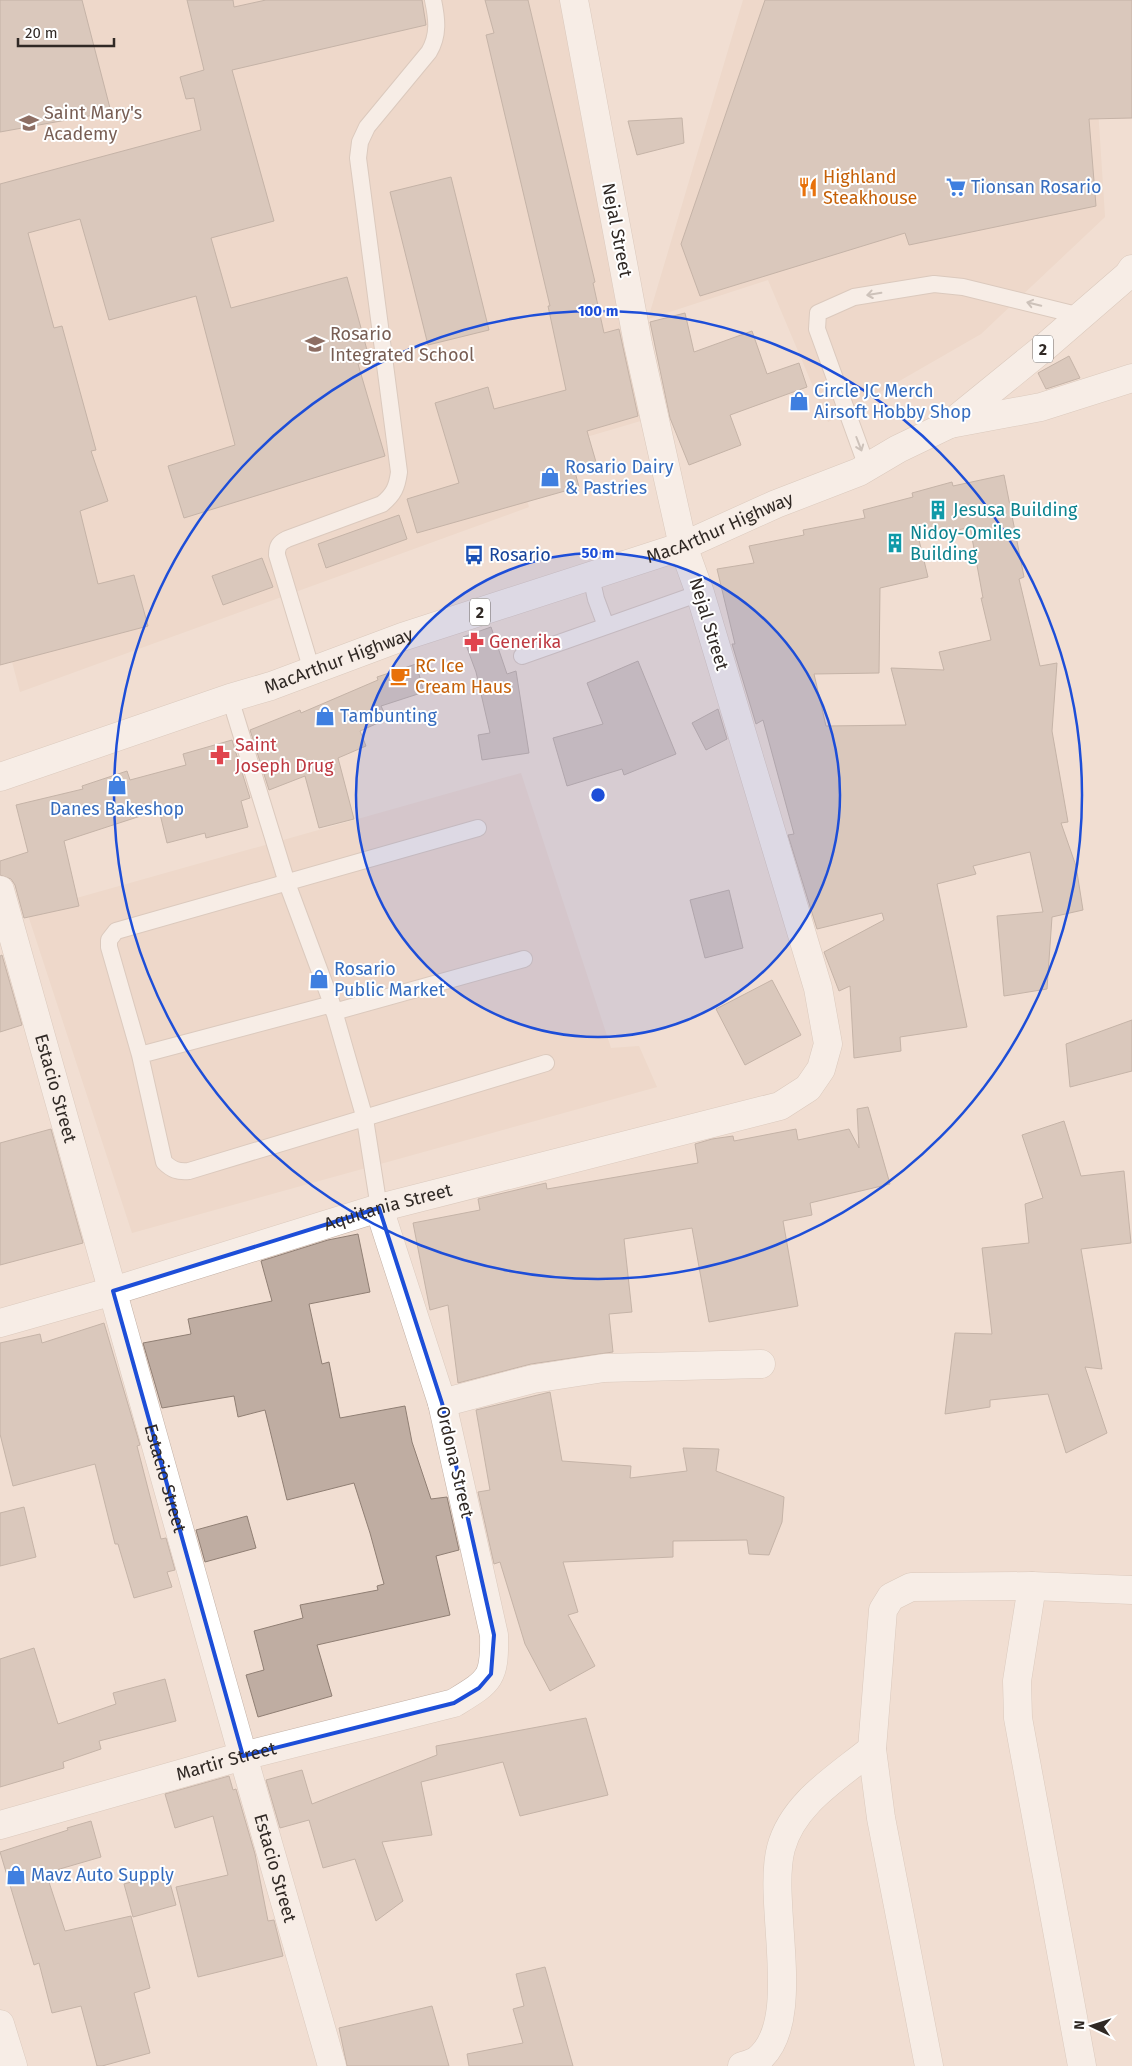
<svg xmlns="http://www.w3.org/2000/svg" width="1132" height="2066" font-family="'Fira Sans',sans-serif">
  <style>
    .built { fill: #ead0c0 }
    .building { fill: #bfada2; stroke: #907f74; fill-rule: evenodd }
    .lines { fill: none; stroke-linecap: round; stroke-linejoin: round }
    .service-casing { stroke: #c2b0a5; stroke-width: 18 }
    .minor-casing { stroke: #c2b0a5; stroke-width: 29 }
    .tertiary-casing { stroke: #c2b0a5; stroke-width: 29 }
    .trunk-casing { stroke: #c2b0a5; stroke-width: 29 }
    .service { stroke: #fff; stroke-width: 16 }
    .minor { stroke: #fff; stroke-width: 28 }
    .tertiary { stroke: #fff; stroke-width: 28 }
    .trunk { stroke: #fff; stroke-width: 28 }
    .oneway { stroke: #a29f9d }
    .marked { fill: none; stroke: #1d4ed8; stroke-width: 4; stroke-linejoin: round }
    .ring { fill: none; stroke: #1d4ed8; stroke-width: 2.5 }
    .labels { text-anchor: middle; stroke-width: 4; stroke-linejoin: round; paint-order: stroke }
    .shield { fill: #fff; stroke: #6e6966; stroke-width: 1 }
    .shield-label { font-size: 16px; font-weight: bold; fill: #302925 }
    .education-label { font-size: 18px; fill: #785e54; stroke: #fff; text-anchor: start }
    .food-label { font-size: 18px; fill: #c56008; stroke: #fff; text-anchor: start }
    .shop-label { font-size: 18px; fill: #366cbe; stroke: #fff; text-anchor: start }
    .street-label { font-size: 18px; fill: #302925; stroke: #fff }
    .culture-label { font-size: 18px; fill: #0d838f; stroke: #fff; text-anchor: start }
    .transit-label { font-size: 18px; fill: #164399; stroke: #fff; text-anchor: start }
    .health-label { font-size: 18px; fill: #be3a42; stroke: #fff; text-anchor: start }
    .centre { fill: #1d4ed8; stroke: #fff; stroke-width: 2.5 }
    .ring-label { font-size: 15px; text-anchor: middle; font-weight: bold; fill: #1d4ed8; stroke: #fff; stroke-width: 4; stroke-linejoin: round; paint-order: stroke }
  </style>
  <rect width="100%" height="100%" fill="#f1ded2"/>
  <path class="built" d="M0,0H563L644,420L515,458L529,507L20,692L0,616Z
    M743,0H1091L1105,217L981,334L828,422L768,280L648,319Z
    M521,773L611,1048L639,1046L657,1087L132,1233L27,912Z"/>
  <path class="building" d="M0,0H82L111,112L0,132Z
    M187,0H233L234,7L266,0H422L426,25L232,70L274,221L211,238L231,308L347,277L370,361L358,364L385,456L184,518L168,466L235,445L196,296L109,320L80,219L28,233L54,328L62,326L96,450L91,451L108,501L80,511L98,584L134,575L148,626L0,665V184L201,130L194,98L186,99L180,77L204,70Z
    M485,0H528L595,282L593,283L604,333L619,329L638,416L587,431L596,462L574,468L579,487L417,533L407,499L459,483L435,403L488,387L494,409L566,390L548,306H550L486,35L494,33Z
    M765,0H1132V118L1089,119L1096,206L909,245L905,233L700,296L681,244Z
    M682,118L684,143L637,155L628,121Z
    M451,177L489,330L428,345L390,192Z
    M685,313L694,352L752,331L767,374L799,363L807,387L730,415L741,445L689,465L670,418L650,322Z
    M1069,356L1080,378L1046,389L1038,373Z
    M1004,475L1024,577L1019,579L1040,666L1057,663L1052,731L1068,822L1061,823L1076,866L1083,910L1052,917L1047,989L1004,996L997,916L1043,912L1030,852L973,866L976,874L937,884L967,1027L900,1037L901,1051L854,1058L850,986L839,991L824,952L884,920L882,913L817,929L788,835L794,834L763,720L756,724L732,644H735L717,569L754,563L749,546L804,535L803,530L865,518L863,510L913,497L912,493L952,482L953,486ZM970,527L983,598H981L991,640L939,652L944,670L891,668L906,725L826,726L814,674L879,673L880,588L928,577L919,540Z
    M399,515L407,539L326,568L318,544Z
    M262,558L273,587L223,605L212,576Z
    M491,627L507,674L516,671L529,753L482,760L478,735L490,733L476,672L463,637Z
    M638,661L676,754L624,775L622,769L567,786L553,738L603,724L587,683Z
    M416,664L424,692L381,706L387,719L360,731L366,746L338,758L354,819L319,828L305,776L269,790L250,730L300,710L301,713L378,680L377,677Z
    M718,709L727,739L706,750L692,723Z
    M232,740L250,798L241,801L248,827L206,838L205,833L167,843L159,810L64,841L79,906L24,918L15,885L11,879L0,875V861L28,852L16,805L83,789L82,786L127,771L130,780L186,765L183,754Z
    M729,890L743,948L705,958L690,900Z
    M2,955L22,1025L0,1032V956Z
    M772,980L801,1035L745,1065L716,1009Z
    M1132,1020V1071L1070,1087L1066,1044Z
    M868,1107L890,1184L810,1203L812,1215L783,1221L798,1306L709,1322L692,1228L624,1239L632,1312L609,1314L613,1352L531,1364L458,1383L448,1305L430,1310L413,1223L480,1210L478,1199L546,1183L547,1189L698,1163L695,1144L712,1139L733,1136L734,1141L796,1129L798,1140L849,1129L859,1148L857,1109Z
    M1064,1121L1081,1176L1124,1171L1131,1243L1081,1249L1102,1369L1085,1367L1107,1433L1066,1453L1048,1394L990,1400V1407L945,1414L955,1333L992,1334L982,1248L1029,1243L1025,1204L1043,1198L1022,1135Z
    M51,1129L83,1243L0,1265V1143Z
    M358,1234L370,1292L309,1304L322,1364L329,1362L340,1418L405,1406L412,1442L431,1499L447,1497L459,1550L436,1556L450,1615L317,1645L332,1696L258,1717L246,1675L264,1670L254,1631L303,1618L300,1605L378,1590L377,1586L384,1584L370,1533L354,1483L287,1500L265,1410L238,1417L234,1396L162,1408L143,1343L191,1334L188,1319L272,1301L261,1261L328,1240Z
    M104,1323L140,1445L137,1446L161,1539L166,1538L175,1570L167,1572L172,1587L134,1598L118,1544H115L95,1464L13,1486L0,1434V1343L40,1334L42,1343Z
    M550,1392L562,1461L631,1466L630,1478L687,1471L683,1448L719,1449L716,1471L784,1497L782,1522L769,1555L749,1554L747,1540L673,1541V1557L563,1562L578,1612L568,1615L595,1666L550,1691L525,1644L500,1562L494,1564L478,1492L490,1490L476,1410Z
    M24,1507L36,1557L0,1566V1513Z
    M247,1516L256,1548L205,1562L196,1530Z
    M34,1648L58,1724L116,1704L113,1693L165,1679L176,1721L99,1741L101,1749L63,1762L64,1768L0,1787V1659Z
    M586,1718L608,1795L520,1816L503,1762L421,1782L432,1835L382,1842L403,1901L376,1921L355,1859L323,1868L309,1820L280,1828L266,1780L302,1770L312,1804L437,1755L436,1746Z
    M229,1776L233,1790L236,1789L255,1854L268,1921L274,1920L283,1956L198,1977L176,1887L228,1875L213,1816L175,1828L165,1794Z
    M91,1821L101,1857L46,1873L65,1931L131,1916L150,1988L134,1993L150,2053L102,2066H97L81,2006L52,2013L39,1963L34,1965L0,1852L68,1830L67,1828Z
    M167,1872L176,1905L133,1917L124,1884Z
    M545,1967L573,2066H469L467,2054L523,2043L513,2009L524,2006L516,1974Z
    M432,2006L449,2066H347L339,2028Z"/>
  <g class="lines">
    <defs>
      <path id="service" d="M867,467L817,329L818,313L854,297L934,284L963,287L1081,316
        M591,577L596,599L606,626
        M522,656L700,593
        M312,671L277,555C277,546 279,543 287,539L382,504C394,494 397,487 399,472L358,158L360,142L367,127L429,52C439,35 437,19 433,0
        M230,698L287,883L332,1004L365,1119L379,1208
        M478,828L116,931L109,940V947L140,1055L164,1162C172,1170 178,1172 189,1171L546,1063
        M334,1012L524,959
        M140,1055L332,1004"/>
      <g id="minor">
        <path id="s1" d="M0,890L243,1756L332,2066"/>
        <path id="s2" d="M0,1323L113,1291L379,1208L780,1106L808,1088L821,1069L828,1044L818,988L700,593L683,546L638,344L574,0"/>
        <path d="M442,1403L533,1379L604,1368L761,1364"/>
        <path d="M1032,1586L1017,1681L1018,1718L1082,2066"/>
        <path id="s3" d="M0,1825L243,1756L454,1703C490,1681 495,1679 494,1635L442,1403L379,1208"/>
        <path d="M742,2066C746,2065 752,2063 756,2061C806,2025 766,1903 781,1848C793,1803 838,1777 872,1749"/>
        <path d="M929,2066L881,1818L872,1749L883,1610L891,1597L911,1587L1032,1586L1132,1590"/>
      </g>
      <path id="tertiary" d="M950,424L1041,407L1132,378"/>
      <g id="trunk">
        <path id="s4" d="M0,777L230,698L271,686L402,637L683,546L776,504L859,472L898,449L950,424L1046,346L1128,275L1132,269"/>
        <path d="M0,2024L13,2066"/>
      </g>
    </defs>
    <use href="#service" class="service-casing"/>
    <use href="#minor" class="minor-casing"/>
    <use href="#tertiary" class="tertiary-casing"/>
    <use href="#trunk" class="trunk-casing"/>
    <use href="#service" class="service"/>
    <use href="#minor" class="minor"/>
    <use href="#tertiary" class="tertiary"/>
    <use href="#trunk" class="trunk"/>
  </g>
  <defs><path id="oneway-shaft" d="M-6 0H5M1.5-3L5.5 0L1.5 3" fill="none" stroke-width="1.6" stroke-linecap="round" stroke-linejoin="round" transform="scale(1.25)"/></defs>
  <g class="oneway">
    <use href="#oneway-shaft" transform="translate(874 294) rotate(171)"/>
    <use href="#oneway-shaft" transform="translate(1034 304) rotate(-166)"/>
    <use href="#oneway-shaft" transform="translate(859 444) rotate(69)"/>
  </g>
  <path d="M0 0H1132V2066H0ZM379,1208L442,1403L494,1635L491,1674L479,1688L454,1703L243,1756L113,1291Z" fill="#f1ded2" fill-opacity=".55" fill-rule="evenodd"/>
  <path class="marked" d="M379,1208L442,1403L494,1635L491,1674L479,1688L454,1703L243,1756L113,1291Z"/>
  <circle cx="598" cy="795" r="242" fill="#1d4ed8" fill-opacity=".12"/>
  <g class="ring">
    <circle cx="598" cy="795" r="242"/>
    <circle cx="598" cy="795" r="484"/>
  </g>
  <defs>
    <symbol id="school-bare" viewBox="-9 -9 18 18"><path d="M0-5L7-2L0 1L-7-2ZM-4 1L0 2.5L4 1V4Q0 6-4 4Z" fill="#8d6e63" stroke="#fff" stroke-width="2.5" paint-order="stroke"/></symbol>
    <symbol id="restaurant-bare" viewBox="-9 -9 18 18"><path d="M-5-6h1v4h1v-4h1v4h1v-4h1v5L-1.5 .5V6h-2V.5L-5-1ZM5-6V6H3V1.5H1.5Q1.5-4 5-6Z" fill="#e8710a" stroke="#fff" stroke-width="2.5" paint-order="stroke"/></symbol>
    <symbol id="supermarket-bare" viewBox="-9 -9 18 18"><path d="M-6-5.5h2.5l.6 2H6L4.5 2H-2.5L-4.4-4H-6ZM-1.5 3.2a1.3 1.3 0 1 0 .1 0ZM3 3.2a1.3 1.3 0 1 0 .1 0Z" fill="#3f7fe0" stroke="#fff" stroke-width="2.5" paint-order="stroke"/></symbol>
    <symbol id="shop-bare" viewBox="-9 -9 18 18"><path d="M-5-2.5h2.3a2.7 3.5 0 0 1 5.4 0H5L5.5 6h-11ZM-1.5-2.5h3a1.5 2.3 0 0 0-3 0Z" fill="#3f7fe0" stroke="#fff" stroke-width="2.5" paint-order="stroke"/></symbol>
    <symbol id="building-bare" viewBox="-9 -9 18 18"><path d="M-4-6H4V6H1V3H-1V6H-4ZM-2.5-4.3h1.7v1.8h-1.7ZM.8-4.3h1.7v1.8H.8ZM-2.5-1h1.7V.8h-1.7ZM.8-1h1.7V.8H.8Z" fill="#0f9aa8" stroke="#fff" stroke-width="2.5" paint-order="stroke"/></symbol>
    <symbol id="bus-bare" viewBox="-9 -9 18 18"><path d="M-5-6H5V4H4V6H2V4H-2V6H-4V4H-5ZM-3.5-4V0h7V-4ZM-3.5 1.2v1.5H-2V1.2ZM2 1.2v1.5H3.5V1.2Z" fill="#1a4fb4" stroke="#fff" stroke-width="2.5" paint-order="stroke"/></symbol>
    <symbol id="pharmacy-bare" viewBox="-9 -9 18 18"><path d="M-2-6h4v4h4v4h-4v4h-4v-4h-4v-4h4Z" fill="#e0444e" stroke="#fff" stroke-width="2.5" paint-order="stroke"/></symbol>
    <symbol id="cafe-bare" viewBox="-9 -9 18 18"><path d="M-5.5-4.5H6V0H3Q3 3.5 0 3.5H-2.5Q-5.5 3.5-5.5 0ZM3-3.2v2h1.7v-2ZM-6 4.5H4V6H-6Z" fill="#e8710a" stroke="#fff" stroke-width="2.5" paint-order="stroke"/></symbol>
  </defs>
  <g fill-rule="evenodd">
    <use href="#school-bare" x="15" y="109" width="28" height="28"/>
    <use href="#restaurant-bare" x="794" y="173" width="28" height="28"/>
    <use href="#supermarket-bare" x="942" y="173" width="28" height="28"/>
    <use href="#school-bare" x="301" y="330" width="28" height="28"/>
    <use href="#shop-bare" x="785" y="387" width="28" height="28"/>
    <use href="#shop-bare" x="536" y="463" width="28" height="28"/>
    <use href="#building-bare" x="924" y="496" width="28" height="28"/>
    <use href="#building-bare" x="881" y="529" width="28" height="28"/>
    <use href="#bus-bare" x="460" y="541" width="28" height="28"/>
    <use href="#pharmacy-bare" x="460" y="628" width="28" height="28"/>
    <use href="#cafe-bare" x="386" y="662" width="28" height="28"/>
    <use href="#shop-bare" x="311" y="702" width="28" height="28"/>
    <use href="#pharmacy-bare" x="206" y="741" width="28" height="28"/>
    <use href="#shop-bare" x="103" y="771" width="28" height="28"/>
    <use href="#shop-bare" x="305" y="965" width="28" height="28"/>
    <use href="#shop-bare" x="2" y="1861" width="28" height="28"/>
  </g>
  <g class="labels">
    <g class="shield">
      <rect x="1033" y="335.5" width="20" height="27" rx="4"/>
      <rect x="470" y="598.5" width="20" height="27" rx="4"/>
    </g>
    <g class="shield-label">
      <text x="1043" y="355">2</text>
      <text x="480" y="618">2</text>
    </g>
    <g class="education-label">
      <text x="44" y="119">Saint Mary's<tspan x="44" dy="21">Academy</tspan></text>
      <text x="330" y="340">Rosario<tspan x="330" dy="21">Integrated School</tspan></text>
    </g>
    <g class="food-label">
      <text x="823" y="183">Highland<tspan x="823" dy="21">Steakhouse</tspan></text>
      <text x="415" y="672">RC Ice<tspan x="415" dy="21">Cream Haus</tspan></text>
    </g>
    <g class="shop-label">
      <text x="971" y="193">Tionsan Rosario</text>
      <text x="814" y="397">Circle JC Merch<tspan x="814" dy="21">Airsoft Hobby Shop</tspan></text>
      <text x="565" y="473">Rosario Dairy<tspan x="565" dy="21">&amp; Pastries</tspan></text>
      <text x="340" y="722">Tambunting</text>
      <text x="117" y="815" text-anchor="middle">Danes Bakeshop</text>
      <text x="334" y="975">Rosario<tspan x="334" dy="21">Public Market</tspan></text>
      <text x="31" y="1881">Mavz Auto Supply</text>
    </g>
    <g class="street-label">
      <text transform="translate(617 230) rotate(79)" y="6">Nejal Street</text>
      <text dy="6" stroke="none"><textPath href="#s4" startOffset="762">MacArthur Highway</textPath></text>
      <text transform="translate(709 624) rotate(73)" y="6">Nejal Street</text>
      <text dy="6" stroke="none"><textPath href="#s4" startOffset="358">MacArthur Highway</textPath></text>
      <text dy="6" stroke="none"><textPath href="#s1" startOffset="206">Estacio Street</textPath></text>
      <text dy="6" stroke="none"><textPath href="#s2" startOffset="405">Aquitania Street</textPath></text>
      <text transform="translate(455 1462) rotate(77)" y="6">Ordona Street</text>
      <text dy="6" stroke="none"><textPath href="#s1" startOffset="611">Estacio Street</textPath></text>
      <text dy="6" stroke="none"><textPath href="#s3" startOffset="235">Martir Street</textPath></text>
      <text dy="6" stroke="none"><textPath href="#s1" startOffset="1016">Estacio Street</textPath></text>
    </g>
    <g class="culture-label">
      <text x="953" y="516">Jesusa Building</text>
      <text x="910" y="539">Nidoy-Omiles<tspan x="910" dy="21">Building</tspan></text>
    </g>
    <g class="transit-label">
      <text x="489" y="561">Rosario</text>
    </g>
    <g class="health-label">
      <text x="489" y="648">Generika</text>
      <text x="235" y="751">Saint<tspan x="235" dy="21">Joseph Drug</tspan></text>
    </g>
  </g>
  <circle cx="598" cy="795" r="8" class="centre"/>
  <g class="ring-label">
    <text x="598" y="316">100 m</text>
    <text x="598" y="558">50 m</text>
  </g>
  <g transform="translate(1092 2026) rotate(274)" stroke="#ffffff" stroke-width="4" paint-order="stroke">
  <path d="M0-4L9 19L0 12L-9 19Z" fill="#302925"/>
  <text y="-8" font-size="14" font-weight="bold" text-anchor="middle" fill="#302925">N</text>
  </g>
  <path d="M18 38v8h96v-8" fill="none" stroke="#302925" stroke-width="2.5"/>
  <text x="25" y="38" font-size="15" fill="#302925" stroke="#ffffff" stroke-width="4" paint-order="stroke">20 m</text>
</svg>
